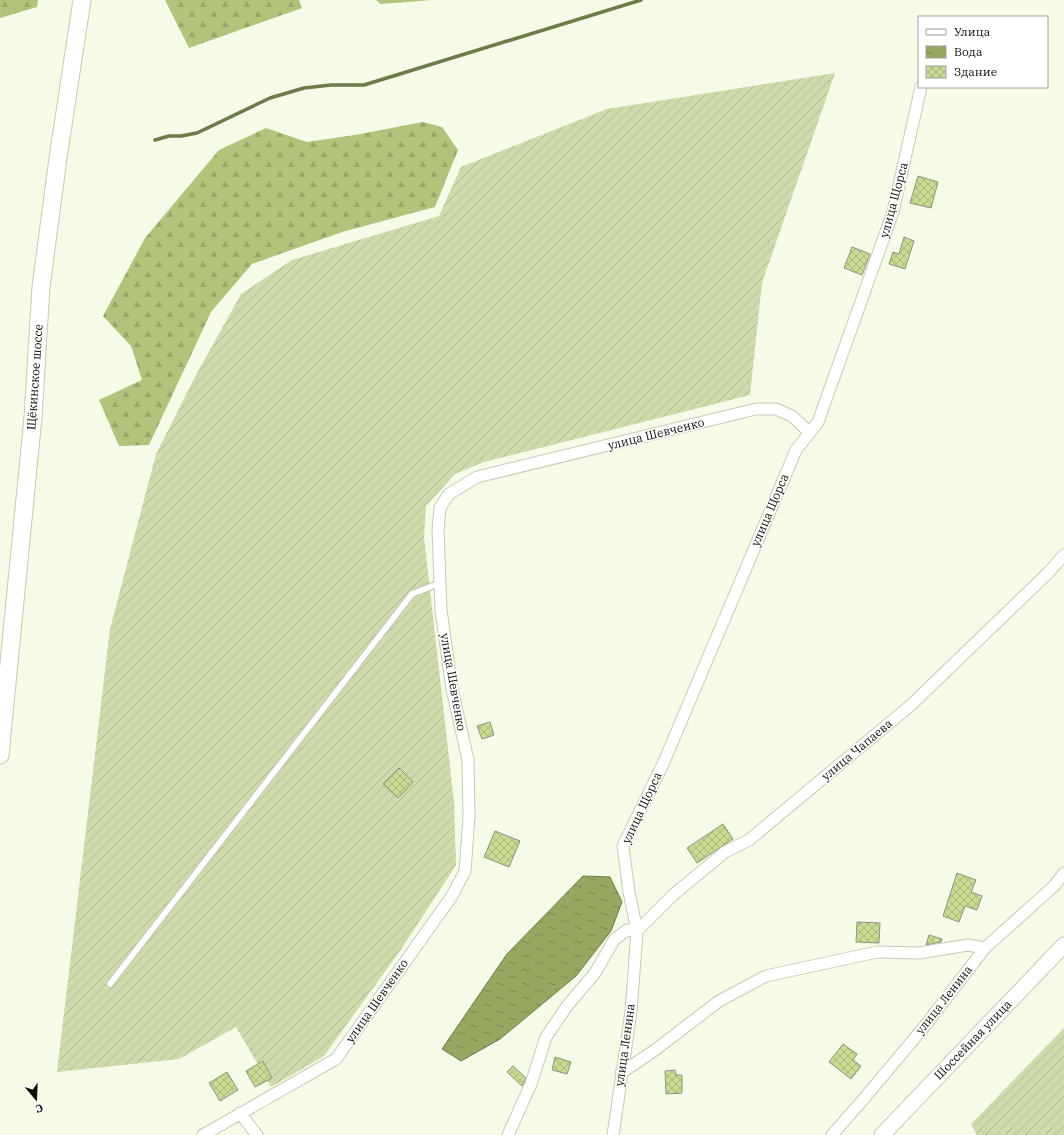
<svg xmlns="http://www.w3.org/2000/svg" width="1064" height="1135" font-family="'IBM Plex Serif',serif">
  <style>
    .forest { fill: url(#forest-firs) }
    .garden { fill: url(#garden-furrows) }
    .water { fill: url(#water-ripples); stroke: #6e7a47 }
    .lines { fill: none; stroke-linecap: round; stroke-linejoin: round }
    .stream { stroke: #6e7a47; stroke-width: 3.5 }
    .building { fill: url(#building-cross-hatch); stroke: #8e9381 }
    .lane-casing { stroke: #c6cbb8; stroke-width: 8 }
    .street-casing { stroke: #c6cbb8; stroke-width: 13 }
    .secondary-casing { stroke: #c6cbb8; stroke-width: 17 }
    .primary-casing { stroke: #c6cbb8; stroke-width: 19 }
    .lane { stroke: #fff; stroke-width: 5.5 }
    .street { stroke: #fff; stroke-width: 11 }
    .secondary { stroke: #fff; stroke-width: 15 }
    .primary { stroke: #fff; stroke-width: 17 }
    .labels { text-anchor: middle; stroke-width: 3; stroke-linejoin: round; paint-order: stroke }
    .street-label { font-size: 12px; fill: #0f110a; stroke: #fff }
  </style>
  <defs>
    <pattern id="forest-firs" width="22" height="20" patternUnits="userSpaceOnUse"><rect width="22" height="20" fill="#b2c37c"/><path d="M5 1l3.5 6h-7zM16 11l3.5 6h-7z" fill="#98a66a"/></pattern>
    <pattern id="garden-furrows" width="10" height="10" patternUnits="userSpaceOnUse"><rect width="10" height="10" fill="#cedaab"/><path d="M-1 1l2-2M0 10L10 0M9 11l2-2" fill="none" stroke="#b0ba92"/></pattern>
    <pattern id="water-ripples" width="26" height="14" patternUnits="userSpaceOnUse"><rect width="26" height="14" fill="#97a761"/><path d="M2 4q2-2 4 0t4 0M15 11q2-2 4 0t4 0" fill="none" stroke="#7a874e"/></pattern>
    <pattern id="building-cross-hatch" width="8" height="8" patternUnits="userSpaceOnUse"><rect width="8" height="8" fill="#c8d991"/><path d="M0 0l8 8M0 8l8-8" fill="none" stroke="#abb97c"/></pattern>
  </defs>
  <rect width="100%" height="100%" fill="#f5fbe6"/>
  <path class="forest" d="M0,0H38L37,7L0,18Z
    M165,0H299L302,8L189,48Z
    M376,0H432L381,4Z
    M423,122L442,127L458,150L435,207L342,232L252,264L211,312L149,445L119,446L99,400L142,380L131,346L103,316L145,238L219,150L266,128L307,142L355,135Z"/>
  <path class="garden" d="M835,73L762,283L750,395L484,462L455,474L426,506L424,537L454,802L456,865L402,948L324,1056L271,1087L236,1027L179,1059L57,1072L110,629L156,454L196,375L241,294L292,260L439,216L461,167L607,109Z
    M1064,1028V1135H977L971,1124Z"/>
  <path class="water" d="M583,876L610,877L622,902L611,931L576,976L500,1039L461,1061L442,1049L507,954Z"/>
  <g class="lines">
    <path class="stream" d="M155,140L169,136H181L197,133L270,98L304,88L331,85H364L641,0"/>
  </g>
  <path class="building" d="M918,176L938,182L931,208L910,203Z
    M904,237L914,241L905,269L889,264L893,252L899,254Z
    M852,247L870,254L862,275L844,268Z
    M490,722L494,735L482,739L477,726Z
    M399,768L413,782L398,798L383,784Z
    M723,824L733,839L697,863L687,848Z
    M495,831L520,841L509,867L484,857Z
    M957,873L976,880L971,892L982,896L977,910L965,906L959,922L943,916Z
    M857,922L880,923L879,943L856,942Z
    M929,935L942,939L941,942L926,945Z
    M843,1044L857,1054L853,1060L861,1066L851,1079L829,1062Z
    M555,1057L571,1062L567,1074L552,1070Z
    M263,1061L272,1078L255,1087L246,1071Z
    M513,1066L526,1078L522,1086L507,1072Z
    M675,1070L676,1075H682V1093L666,1094L665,1071Z
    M227,1072L238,1090L220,1101L209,1083Z"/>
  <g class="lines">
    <defs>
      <path id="lane" d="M110,984L412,594L440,583"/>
      <path id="street" d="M637,931L673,895L725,852L749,840L911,705L1049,572L1064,555
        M621,1073L655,1050L719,1001L766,976L877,952L919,953L968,945L985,948
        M240,1113L257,1135
        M203,1135L336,1059L452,896L465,871L469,817L468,760L452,689L441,610L438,530L440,508L449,494L477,477L756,409H776L792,416L810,433
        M508,1135L531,1084L546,1037L567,1006L595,973L614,940L627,930L637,931
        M613,1135L631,1012L637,931L629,892L623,846L663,764L796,450L818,422L893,212L921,87
        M832,1135L867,1095L924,1027L985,948L1054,886L1064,873"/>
      <path id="secondary" d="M882,1135L1064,945"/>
      <path id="primary" d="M0,755L33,417L41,287L58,158L82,0"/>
    </defs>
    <use href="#lane" class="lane-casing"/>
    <use href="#street" class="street-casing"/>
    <use href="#secondary" class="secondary-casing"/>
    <use href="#primary" class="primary-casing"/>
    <use href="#lane" class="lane"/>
    <use href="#street" class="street"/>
    <use href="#secondary" class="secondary"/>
    <use href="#primary" class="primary"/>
  </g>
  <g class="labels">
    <g class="street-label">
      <text transform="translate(894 200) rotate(-75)" y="4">улица Щорса</text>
      <text transform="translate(35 377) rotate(-86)" y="4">Щёкинское шоссе</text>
      <text transform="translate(656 434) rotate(-14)" y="4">улица Шевченко</text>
      <text transform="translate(770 510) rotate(-67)" y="4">улица Щорса</text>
      <text transform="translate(453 682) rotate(80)" y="4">улица Шевченко</text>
      <text transform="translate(857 750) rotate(-40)" y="4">улица Чапаева</text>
      <text transform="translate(642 808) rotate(-65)" y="4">улица Щорса</text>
      <text transform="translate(944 1000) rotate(-52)" y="4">улица Ленина</text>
      <text transform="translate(377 1001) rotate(-55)" y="4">улица Шевченко</text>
      <text transform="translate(973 1040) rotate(-46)" y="4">Шоссейная улица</text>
      <text transform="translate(625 1045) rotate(-82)" y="4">улица Ленина</text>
    </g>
  </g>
  <rect x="918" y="16" width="130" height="72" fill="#ffffff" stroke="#9fa09d"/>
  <rect x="926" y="29" width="20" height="6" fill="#ffffff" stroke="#9fa09d"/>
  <text x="954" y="36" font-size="12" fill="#0f110a">Улица</text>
  <rect x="926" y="46" width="20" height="12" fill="url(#water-ripples)" stroke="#9fa09d"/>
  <text x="954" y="56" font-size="12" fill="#0f110a">Вода</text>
  <rect x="926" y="66" width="20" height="12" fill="url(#building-cross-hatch)" stroke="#9fa09d"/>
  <text x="954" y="76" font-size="12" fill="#0f110a">Здание</text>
  <g transform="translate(36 1099) rotate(161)" stroke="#ffffff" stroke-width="3" paint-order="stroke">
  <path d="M0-3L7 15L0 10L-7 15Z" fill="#0f110a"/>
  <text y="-6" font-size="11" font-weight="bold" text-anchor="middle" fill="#0f110a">С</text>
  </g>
</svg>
